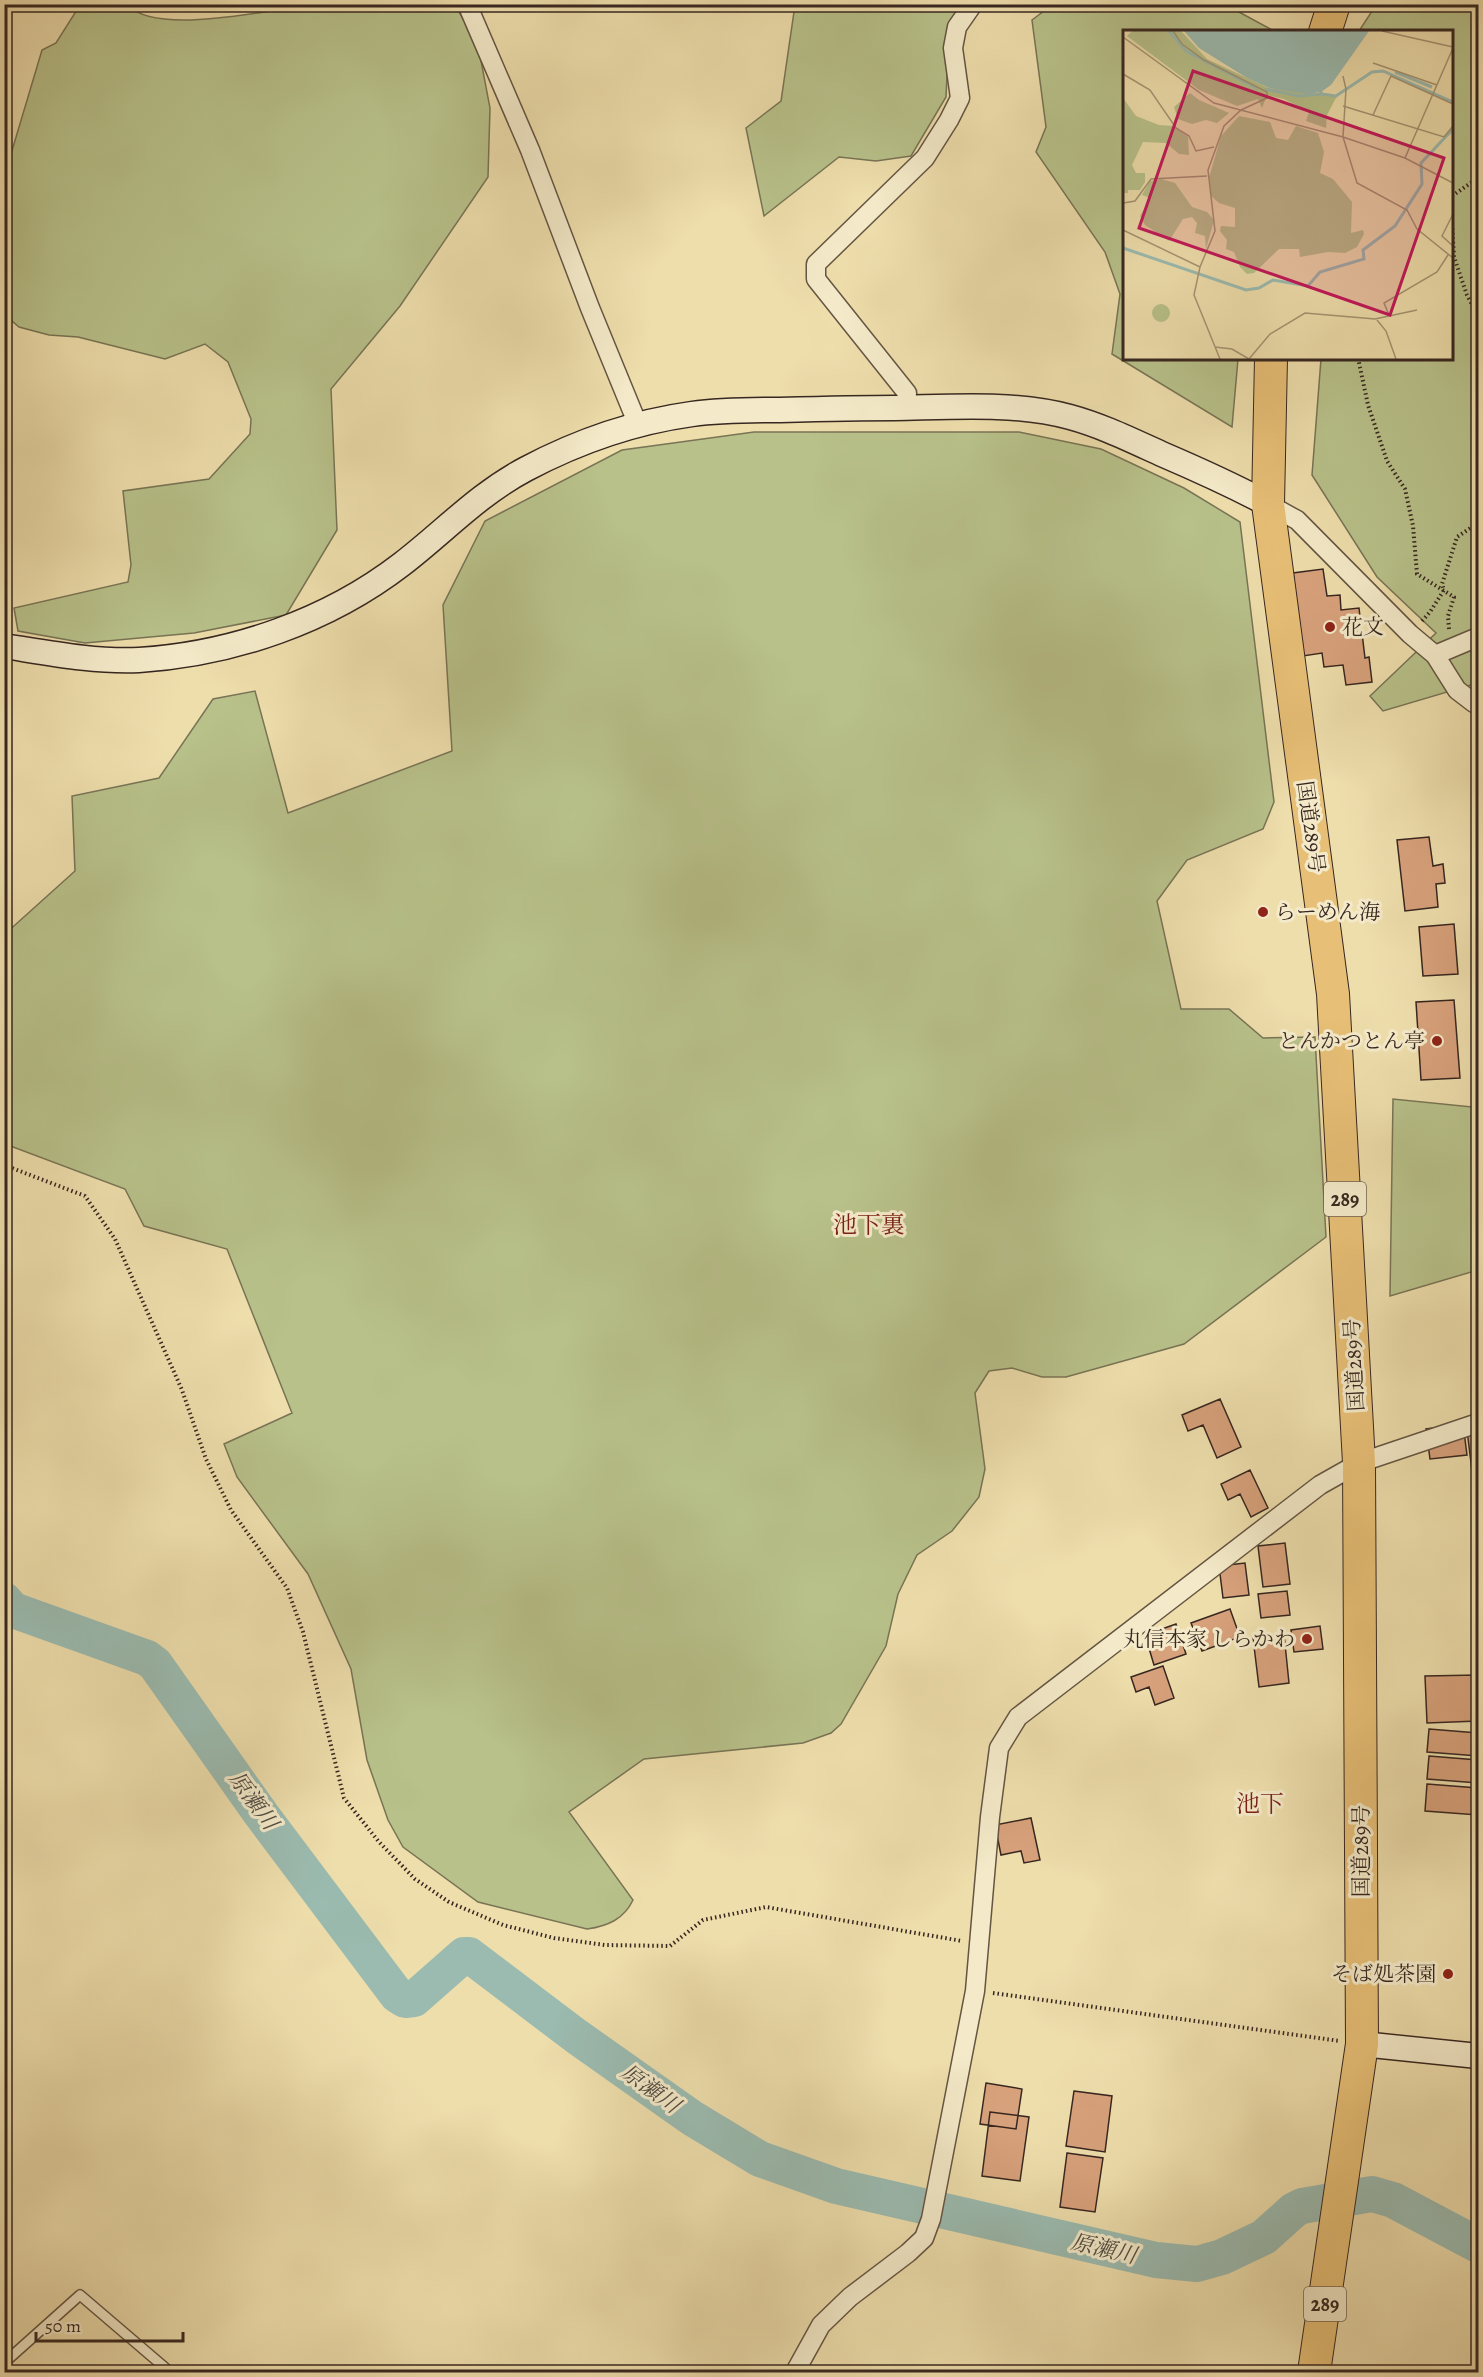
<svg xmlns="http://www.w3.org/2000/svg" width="1483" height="2377" font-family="Alegreya,'Noto Serif JP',serif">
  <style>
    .green { fill: #b8c18a; stroke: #787455; stroke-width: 1.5 }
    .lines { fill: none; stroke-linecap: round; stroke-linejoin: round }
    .river { stroke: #9bbbb0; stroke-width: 36 }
    .building { fill: #d7a17b; stroke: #372720; stroke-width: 1.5 }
    .lane-casing { stroke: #655543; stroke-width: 12 }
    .street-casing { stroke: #655543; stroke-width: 21 }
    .secondary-casing { stroke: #372720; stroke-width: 27 }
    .highway-casing { stroke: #372720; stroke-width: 34 }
    .path { stroke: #372720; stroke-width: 4; stroke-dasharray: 1.5 3; stroke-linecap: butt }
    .lane { stroke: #f4eac9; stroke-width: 9 }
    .street { stroke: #f4eac9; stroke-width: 18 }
    .secondary { stroke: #f4eac9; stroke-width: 24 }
    .highway { stroke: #e7bf76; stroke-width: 32 }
    .poi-dot { fill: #8f2418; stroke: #f4eac9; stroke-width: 2 }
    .labels { text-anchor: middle; stroke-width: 6; stroke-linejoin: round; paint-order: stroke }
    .shield { fill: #f4eac9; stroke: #706253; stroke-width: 1.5 }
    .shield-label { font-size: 20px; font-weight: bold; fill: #372720 }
    .poi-label { font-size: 21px; fill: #372720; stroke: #f4eac9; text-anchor: end }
    .street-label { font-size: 21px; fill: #372720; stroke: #f4eac9 }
    .water-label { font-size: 22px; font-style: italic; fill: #504c44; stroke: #f4eac9 }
    .quarter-label { font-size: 24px; fill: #7a1f14; stroke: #f4eac9 }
    .inset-river { fill: none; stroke: #9bbbb0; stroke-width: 3 }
    .inset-road { fill: none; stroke: #a59574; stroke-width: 1.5 }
    .view { fill: #c2185b; fill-opacity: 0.15; stroke: #c2185b; stroke-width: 3 }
    .inset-edge { fill: none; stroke: #372720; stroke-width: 3 }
  </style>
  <rect width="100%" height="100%" fill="#eedeac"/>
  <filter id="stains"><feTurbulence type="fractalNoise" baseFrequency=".00333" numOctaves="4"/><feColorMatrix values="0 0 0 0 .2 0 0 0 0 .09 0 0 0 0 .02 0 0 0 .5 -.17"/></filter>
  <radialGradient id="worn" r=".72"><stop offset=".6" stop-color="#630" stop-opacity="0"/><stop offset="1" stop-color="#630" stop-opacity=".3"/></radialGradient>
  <path class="green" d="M80,5H127C155,33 243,14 280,10L285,5H455L478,45L490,108L488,177L400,306L331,389L337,530L286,615L194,633L85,643L18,631L14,608L128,582L131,565L123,491L209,479L250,434L251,419L228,362L205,344L165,359L78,337L49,335L19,327L5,315V174L42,50L56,43Z
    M795,5H962L949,33L946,97L911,156L876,161L839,157L764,216L746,128L781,101Z
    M1226,5L1274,31L1124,32V358L1238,359L1232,427L1112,354L1120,294L1105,252L1036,152L1046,127L1032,20L1052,5Z
    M1376,5H1478V687L1474,684L1383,711L1370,696L1436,633L1377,577L1312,475L1321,359L1452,358V32L1359,31Z
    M754,432H1019L1101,449L1184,488L1240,522L1274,802L1263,829L1187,860L1157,901L1181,1009H1229L1263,1038L1315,1037L1326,1237L1184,1344L1066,1377H1042L1012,1368L989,1371L975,1393L985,1469L979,1497L952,1531L917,1555L898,1594L886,1646L841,1724L831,1733L803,1743L644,1759L569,1812L633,1900C624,1919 608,1926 587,1929L478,1902L403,1847L388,1820L367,1760L351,1669L308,1574L237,1477L224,1444L292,1413L227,1249L144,1226L125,1189L5,1144V934L75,871L72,796L159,778L213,699L255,691L288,813L452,751L443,605L485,521L622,450Z
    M1478,1089V1270L1390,1296L1393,1099L1472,1107Z"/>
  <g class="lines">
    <path class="river" d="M4,1600L13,1610L147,1658L155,1664L261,1814L397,1995L405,2000L414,1999L464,1955H469L576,2036L692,2118L760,2159L836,2186L1156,2260L1197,2264L1222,2257L1264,2237L1294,2210L1302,2206L1372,2194L1393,2200L1478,2245"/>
  </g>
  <path class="building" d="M1323,569L1327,596L1340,595L1341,610L1359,608L1365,658L1369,657L1372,682L1346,685L1343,665L1324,667L1322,653L1303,656L1293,573Z
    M1429,837L1433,866L1443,864L1445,883L1436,884L1438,907L1405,911L1397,840Z
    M1454,924L1458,974L1423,976L1419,927Z
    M1454,1000L1460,1078L1421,1080L1416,1002Z
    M1220,1399L1241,1447L1217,1458L1203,1425L1188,1431L1182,1415Z
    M1463,1424L1467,1455L1430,1459L1426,1429Z
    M1478,1428V1470L1472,1471L1467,1430Z
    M1250,1470L1268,1508L1251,1517L1240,1494L1228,1500L1221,1484Z
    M1285,1543L1290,1584L1263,1587L1258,1546Z
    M1245,1563L1249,1595L1223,1598L1219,1566Z
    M1287,1591L1290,1615L1261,1618L1258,1594Z
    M1230,1609L1240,1637L1202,1651L1191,1623Z
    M1176,1624L1186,1654L1154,1665L1145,1635Z
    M1320,1626L1323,1649L1294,1652L1291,1630Z
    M1284,1634L1289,1683L1259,1687L1253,1638Z
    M1163,1666L1174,1698L1155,1705L1149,1687L1136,1692L1131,1677Z
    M1478,1675V1721L1427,1723L1425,1676Z
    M1429,1729L1478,1733V1756L1427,1752Z
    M1429,1756L1478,1760V1783L1427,1779Z
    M1427,1784L1478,1788V1815L1425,1811Z
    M1031,1818L1040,1860L1024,1863L1021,1851L1001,1855L995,1825Z
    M986,2083L1022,2089L1016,2129L980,2124Z
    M1074,2091L1112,2096L1105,2152L1066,2146Z
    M990,2112L1029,2117L1020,2181L982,2176Z
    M1067,2153L1103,2158L1095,2212L1060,2207Z"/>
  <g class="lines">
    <defs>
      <path id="lane" d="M4,2363L80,2295L170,2372"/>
      <path id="street" d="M467,4L530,150L590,308L638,425
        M906,408L907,393L816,279V264L925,158L949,120L960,98L953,48L957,27L973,4
        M1268,504L1297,520L1410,634L1435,655L1457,690L1474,703L1478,702
        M1435,655L1478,637
        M795,2372L821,2325L850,2297L908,2253L924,2238L931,2219L975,1991L990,1817L999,1748L1018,1717L1320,1485L1359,1463L1478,1423"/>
      <path id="secondary" d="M4,646C49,653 94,662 139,660C233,654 328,621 402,564C445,531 477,495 526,469C577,442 634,422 692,414C721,410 751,410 780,410C818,409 856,408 895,408C952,407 1014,402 1070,417C1103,426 1133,441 1164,455C1199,470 1234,486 1268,504
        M1362,2044L1478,2056"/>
      <path id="highway" d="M1325,32L1334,4
        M1271,358L1268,504L1333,994L1359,1463L1362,2044L1314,2372"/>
    </defs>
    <use href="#lane" class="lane-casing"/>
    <use href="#street" class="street-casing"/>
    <use href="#secondary" class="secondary-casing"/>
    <use href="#highway" class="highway-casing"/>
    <path class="path" d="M1452,196L1478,178
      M1452,224L1454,257L1467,295L1478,316
      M1358,358L1368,405L1387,461L1405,489L1413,526L1417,574L1454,597L1448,616L1449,629
      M1422,621L1430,612L1444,590L1442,584L1457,537L1478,523
      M4,1165L85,1196L115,1239L182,1390L206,1459L231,1510L287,1588L303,1632L344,1798L379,1842L415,1879L449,1902L503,1925L554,1938L605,1945L670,1946L703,1920L766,1907L962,1941
      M993,1993L1340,2041"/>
    <use href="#lane" class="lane"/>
    <use href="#street" class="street"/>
    <use href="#secondary" class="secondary"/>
    <use href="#highway" class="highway"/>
  </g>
  <g class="poi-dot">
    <circle cx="1330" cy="627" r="6"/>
    <circle cx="1263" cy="912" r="6"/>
    <circle cx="1437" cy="1041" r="6"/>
    <circle cx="1307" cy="1639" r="6"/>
    <circle cx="1448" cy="1974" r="6"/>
  </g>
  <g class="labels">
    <g class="shield">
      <rect x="1324" y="1182" width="42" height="34" rx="4.5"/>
      <rect x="1304" y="2287" width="42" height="34" rx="4.5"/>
    </g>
    <g class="shield-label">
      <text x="1345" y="1206">289</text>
      <text x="1325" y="2311">289</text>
    </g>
    <g class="poi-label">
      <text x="1342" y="634" text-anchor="start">花文</text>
      <text x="1275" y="919" text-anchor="start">らーめん海</text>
      <text x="1425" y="1048">とんかつとん亭</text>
      <text x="1295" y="1646">丸信本家 しらかわ</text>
      <text x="1436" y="1981">そば処茶園</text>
    </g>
    <g class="street-label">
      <text transform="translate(1311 827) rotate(82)" y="7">国道289号</text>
      <text transform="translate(1354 1365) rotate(-93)" y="7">国道289号</text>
      <text transform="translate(1361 1851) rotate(-90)" y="7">国道289号</text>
    </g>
    <g class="water-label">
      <text transform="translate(254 1800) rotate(54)" y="8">原瀬川</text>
      <text transform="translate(651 2088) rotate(36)" y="8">原瀬川</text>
      <text transform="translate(1104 2248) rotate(13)" y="8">原瀬川</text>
    </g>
    <g class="quarter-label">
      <text x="869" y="1233">池下裏</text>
      <text x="1260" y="1812">池下</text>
    </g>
  </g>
  <g transform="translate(1123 30)">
    <rect width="330" height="330" fill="#eedeac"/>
    <path d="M9,1H58L84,29L145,58L214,66L204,85L203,98L183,91L186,82L161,69L144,65L139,78L135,69L114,76L76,60L4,6ZM67,63L76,70L106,83L94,93L83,90L69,94L55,89L51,77ZM0,68L13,86L36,95L51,96L65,107L66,125L56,124L43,113L20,112L9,135L13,143H22V152L17,160H5V163H0ZM116,86L147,92L153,108L165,110L173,96L195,103L201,122L197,143L210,149L229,172L228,203L240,200L241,204L234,217L222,223L205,222L177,227L176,219H156L131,243L124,244L117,237L111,222L103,219L104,210L97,201L98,196L112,197V178L96,173L88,166L86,148L98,106ZM38,149L52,153L69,177L84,182L91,190L83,219L82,206L72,203L74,193L69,187L60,189L46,211L22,195L17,186L27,168L19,165L27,151ZM29 283a9 9 0 1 1 18 0a9 9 0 1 1-18 0Z" fill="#b8c18a"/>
    <path d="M61,1H246L208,55L198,62L184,64L146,58L124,48L76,18Z" fill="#9bbbb0"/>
    <path class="inset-river" d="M46,1L63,21L135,59M272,42L309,57M142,59L176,66L199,64M196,59L199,64L213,66L249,42L260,41L330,72M0,218L123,260L136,258L150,250L185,256L197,242L241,229L240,220L272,196L299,154L298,133L330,99"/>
    <path class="inset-road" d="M50,1L59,14L81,30L144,62V68L118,80L101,96L85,140L92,201L77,237L71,265L97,329M259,1L330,17M0,7L91,73L220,107L282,128L330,153M250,33L314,55M0,44L27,60L53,98L66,106L73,121L91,117M220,46L223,59L220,107L234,153L284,180L294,199L330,228M220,76L321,107L330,96M250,85L268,46L330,74M282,128L330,18M0,173L12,171L28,149L84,146M330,184L319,206L330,216M0,200L77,237M266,285L261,273L314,242L325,225M254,290L263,301L273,329M92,317L109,319L126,329M126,329L147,304L182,283L252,289L294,280"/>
    <path class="view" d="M70,41L321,128L267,285L16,198Z"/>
    <rect width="330" height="330" class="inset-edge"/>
  </g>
  <rect width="1483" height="2377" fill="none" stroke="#eedeac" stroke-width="24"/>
  <rect x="6" y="6" width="1471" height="2365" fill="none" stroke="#372720" stroke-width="3"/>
  <rect x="12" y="12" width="1459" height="2353" fill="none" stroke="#372720" stroke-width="1.5"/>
  <path d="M36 2332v9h147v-9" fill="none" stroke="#372720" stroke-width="3"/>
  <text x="45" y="2332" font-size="18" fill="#372720" stroke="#f4eac9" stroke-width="4.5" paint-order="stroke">50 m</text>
  <rect width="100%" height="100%" filter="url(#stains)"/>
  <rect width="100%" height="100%" fill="url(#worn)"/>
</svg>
